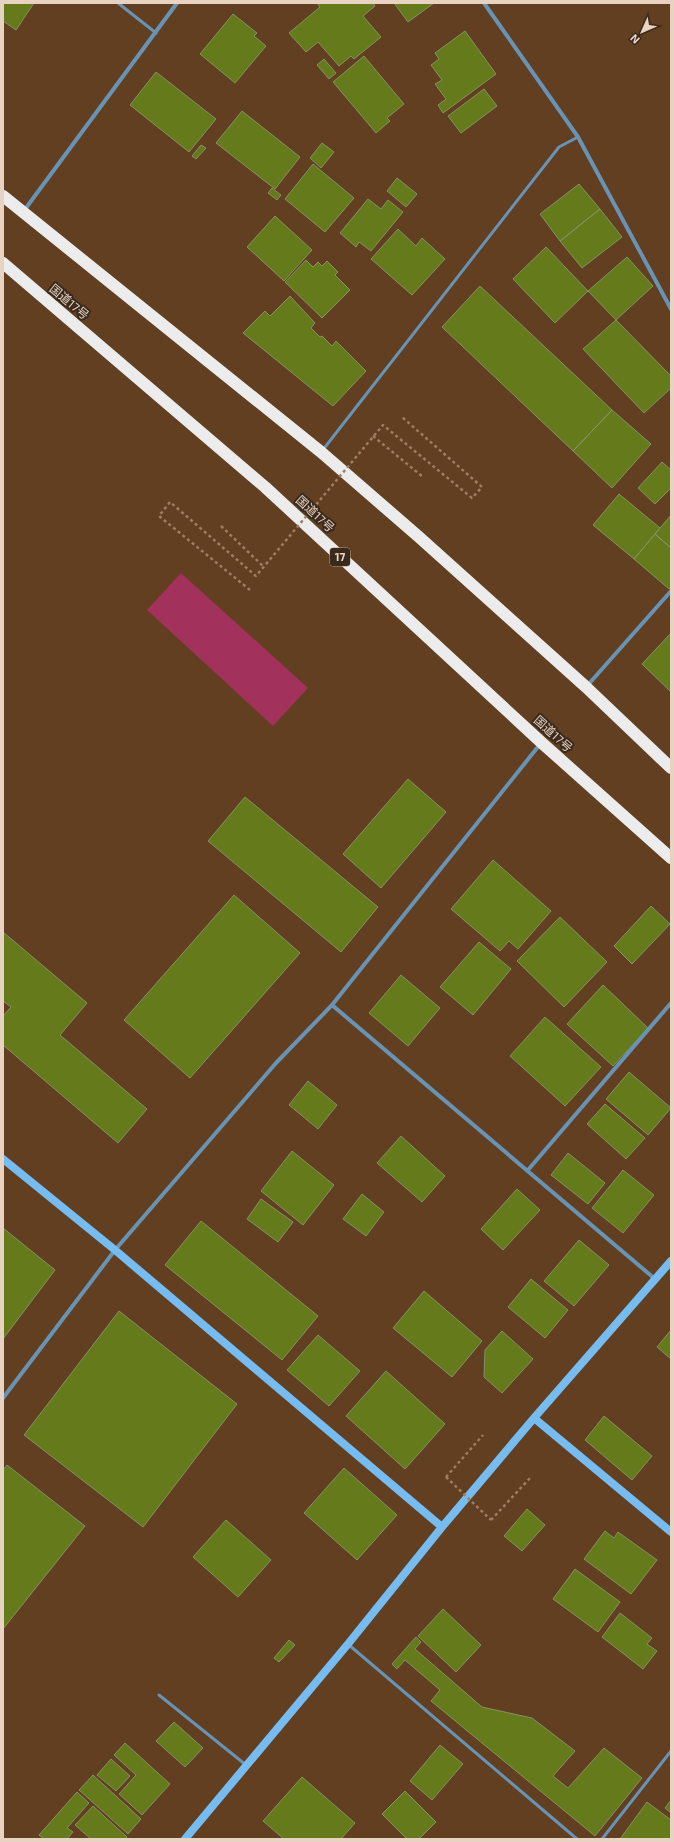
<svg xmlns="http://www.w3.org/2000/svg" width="674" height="1842" font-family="'Exo 2','Noto Sans JP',sans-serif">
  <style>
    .water { fill: #a2325c }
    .building { fill: #657a1a; stroke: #849265 }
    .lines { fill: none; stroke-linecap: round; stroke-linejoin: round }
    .path { stroke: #9b7e65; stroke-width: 2.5; stroke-dasharray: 3 3; stroke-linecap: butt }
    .lane { stroke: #6893b4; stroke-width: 3 }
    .street { stroke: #6893b4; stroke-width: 4 }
    .secondary { stroke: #76bcf0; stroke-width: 8 }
    .highway { stroke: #ececec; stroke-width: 12 }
    .path-bridge { stroke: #9b7e65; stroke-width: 2.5; stroke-dasharray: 3 3; stroke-linecap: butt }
    .labels { text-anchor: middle; stroke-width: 4; stroke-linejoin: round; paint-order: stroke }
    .shield { fill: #3a2a1d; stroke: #b4a090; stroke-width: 1 }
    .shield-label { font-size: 11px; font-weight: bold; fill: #e8d3c2 }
    .street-label { font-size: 12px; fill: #e8d3c2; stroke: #3a2a1d }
  </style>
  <rect width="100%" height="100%" fill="#613f20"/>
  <path class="water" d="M181,573L308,688L273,726L147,610Z"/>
  <path class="building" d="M3,3H34L16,30L3,21Z
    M317,3H373L375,6L363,16L381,37L354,59L351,56L339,66L318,42L306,52L289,33L320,7Z
    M394,3H434L408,22Z
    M233,14L257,33L254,36L266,46L235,83L200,54Z
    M465,31L496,74L443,113L438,105L446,99L435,84L442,80L431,65L439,59L435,53Z
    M364,56L404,104L387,118L390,121L376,133L333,82Z
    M324,59L336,73L329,79L317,65Z
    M156,72L216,119L189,152L130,105Z
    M484,89L497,106L461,133L448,116Z
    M242,111L300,157L275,189L216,143Z
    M322,143L334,152L321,168L310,158Z
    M201,145L206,148L196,159L192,156Z
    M313,164L354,198L325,232L285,199Z
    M397,178L417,194L406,207L387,191Z
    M579,184L600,209L560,241L540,214Z
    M272,188L281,195L277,200L268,193Z
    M368,199L381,209L388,200L403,212L371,251L359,242L356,247L340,233Z
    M600,209L622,237L582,268L560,241Z
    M275,216L312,250L284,281L247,247Z
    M398,229L416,246L422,238L445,259L412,295L371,259Z
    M546,247L588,291L555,323L513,279Z
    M627,257L653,286L616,320L588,291Z
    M306,260L313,267L318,262L322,266L327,261L338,272L335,275L350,290L322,318L285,282Z
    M480,286L612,410L573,451L442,327Z
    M290,296L315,323L311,328L320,337L322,336L332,346L336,341L366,371L333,406L243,333L265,311L270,316Z
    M616,320L671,376V388L644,413L583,349Z
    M612,410L651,444L612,488L573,451Z
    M662,462L671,470V488L655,504L638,488Z
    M619,494L660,528L634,559L593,525Z
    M671,515V548L655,534Z
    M655,534L671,548V586L669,589L634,559Z
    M671,633V692L642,664Z
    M408,779L446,812L381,888L343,854Z
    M245,797L378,907L341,952L208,841Z
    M493,860L551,911L518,949L509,941L500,951L451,909Z
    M234,895L300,953L190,1078L124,1020Z
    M651,906L670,924L632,964L614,946Z
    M560,917L607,962L564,1007L517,961Z
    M3,932L87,1003L60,1035L147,1109L118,1143L3,1045V1016L11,1007L3,1001Z
    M479,942L511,969L473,1015L440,987Z
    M401,975L440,1008L408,1046L369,1013Z
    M603,985L648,1028L613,1066L567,1024Z
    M545,1017L601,1067L565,1106L510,1056Z
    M629,1072L671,1108L648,1135L606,1099Z
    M308,1081L337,1105L318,1129L289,1105Z
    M605,1104L645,1138L626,1159L587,1124Z
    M401,1136L445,1176L422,1202L377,1163Z
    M292,1151L334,1185L303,1225L261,1191Z
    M568,1153L605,1183L588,1204L551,1175Z
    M623,1170L654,1195L623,1233L592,1208Z
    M517,1189L540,1210L503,1250L481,1229Z
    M362,1194L384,1212L366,1236L343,1219Z
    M261,1199L293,1222L278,1242L247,1219Z
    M201,1221L318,1316L282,1360L165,1265Z
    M3,1228L55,1270L3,1339Z
    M579,1240L609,1265L574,1306L544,1281Z
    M531,1279L568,1310L545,1338L508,1307Z
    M424,1291L482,1341L452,1377L393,1328Z
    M119,1311L237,1404L143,1527L24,1435Z
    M671,1330V1359L657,1347Z
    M502,1331L533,1359L502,1393L484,1377L485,1350Z
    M318,1335L360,1371L329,1406L287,1370Z
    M386,1371L445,1424L405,1469L346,1416Z
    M604,1416L652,1456L632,1480L585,1440Z
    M7,1465L85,1526L3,1629V1470Z
    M344,1468L397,1515L357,1560L304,1513Z
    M527,1509L545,1525L522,1551L504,1536Z
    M226,1520L271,1560L238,1597L193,1557Z
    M605,1531L614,1538L618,1532L657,1560L631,1594L584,1559Z
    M575,1569L620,1602L598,1632L553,1599Z
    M443,1609L481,1645L456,1672L418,1636Z
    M620,1613L652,1638L647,1644L657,1651L643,1669L602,1637Z
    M416,1637L421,1642L415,1649L482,1707L532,1718L575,1751L553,1776L568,1788L604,1748L642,1778L595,1836L431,1701L440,1690L405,1660L397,1669L392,1664Z
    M289,1640L295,1645L279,1662L274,1658Z
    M174,1722L203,1748L185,1767L156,1741Z
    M125,1743L170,1784L142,1815L119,1794L136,1775L114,1755Z
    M440,1745L463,1764L432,1800L410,1781Z
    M111,1759L130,1776L116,1791L97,1775Z
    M93,1775L141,1819L128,1834L79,1790Z
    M302,1777L355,1823L341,1839H284L263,1821Z
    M405,1791L436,1822L419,1839H407L382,1814Z
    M77,1792L89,1803L67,1828L73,1832L67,1839H44L39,1835Z
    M671,1800V1813L665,1808Z
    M647,1802L671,1820V1839H620Z
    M93,1806L127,1837L125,1839H91L75,1825Z"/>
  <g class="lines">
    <path class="path" d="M373,436L423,477
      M221,526L264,567
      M446,1477L483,1435
      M491,1520L530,1478"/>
    <path class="lane" d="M118,3L156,33
      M322,451L559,147L578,137
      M349,1645L577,1839
      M159,1695L246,1765
      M602,1839L671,1751"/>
    <path class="street" d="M484,3L578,137L671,309
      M23,212L177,3
      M587,686L671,591
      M332,1005L655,1279
      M528,1170L671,1003
      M3,1398L115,1250L276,1063L332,1005L541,743"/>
    <path class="secondary" d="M3,1159L115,1250L442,1527
      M534,1418L671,1532
      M185,1839L348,1644L442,1527L534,1418L671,1261"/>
    <path class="highway" d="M3,196L321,452L419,537L586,687L671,768
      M3,263L265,487L542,743L671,858"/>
    <path class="path-bridge" d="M250,590L159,516L170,502L256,576L383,425L472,498L482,487L402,417
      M446,1477L491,1520"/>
  </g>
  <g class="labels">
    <rect class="shield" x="330" y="548" width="20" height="18" rx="3"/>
    <g class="shield-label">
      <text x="340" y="561">17</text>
    </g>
    <g class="street-label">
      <text transform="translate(69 302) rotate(40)" y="4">国道17号</text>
      <text transform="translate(315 514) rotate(43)" y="4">国道17号</text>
      <text transform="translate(553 734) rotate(42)" y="4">国道17号</text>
    </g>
  </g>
  <rect width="674" height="1842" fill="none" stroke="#e8d3c2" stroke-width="8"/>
  <g transform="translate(642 32) rotate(225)" stroke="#3a2a1d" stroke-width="3" paint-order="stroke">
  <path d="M0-3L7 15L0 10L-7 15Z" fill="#e8d3c2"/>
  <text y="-6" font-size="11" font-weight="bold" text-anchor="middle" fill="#e8d3c2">N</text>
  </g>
</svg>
